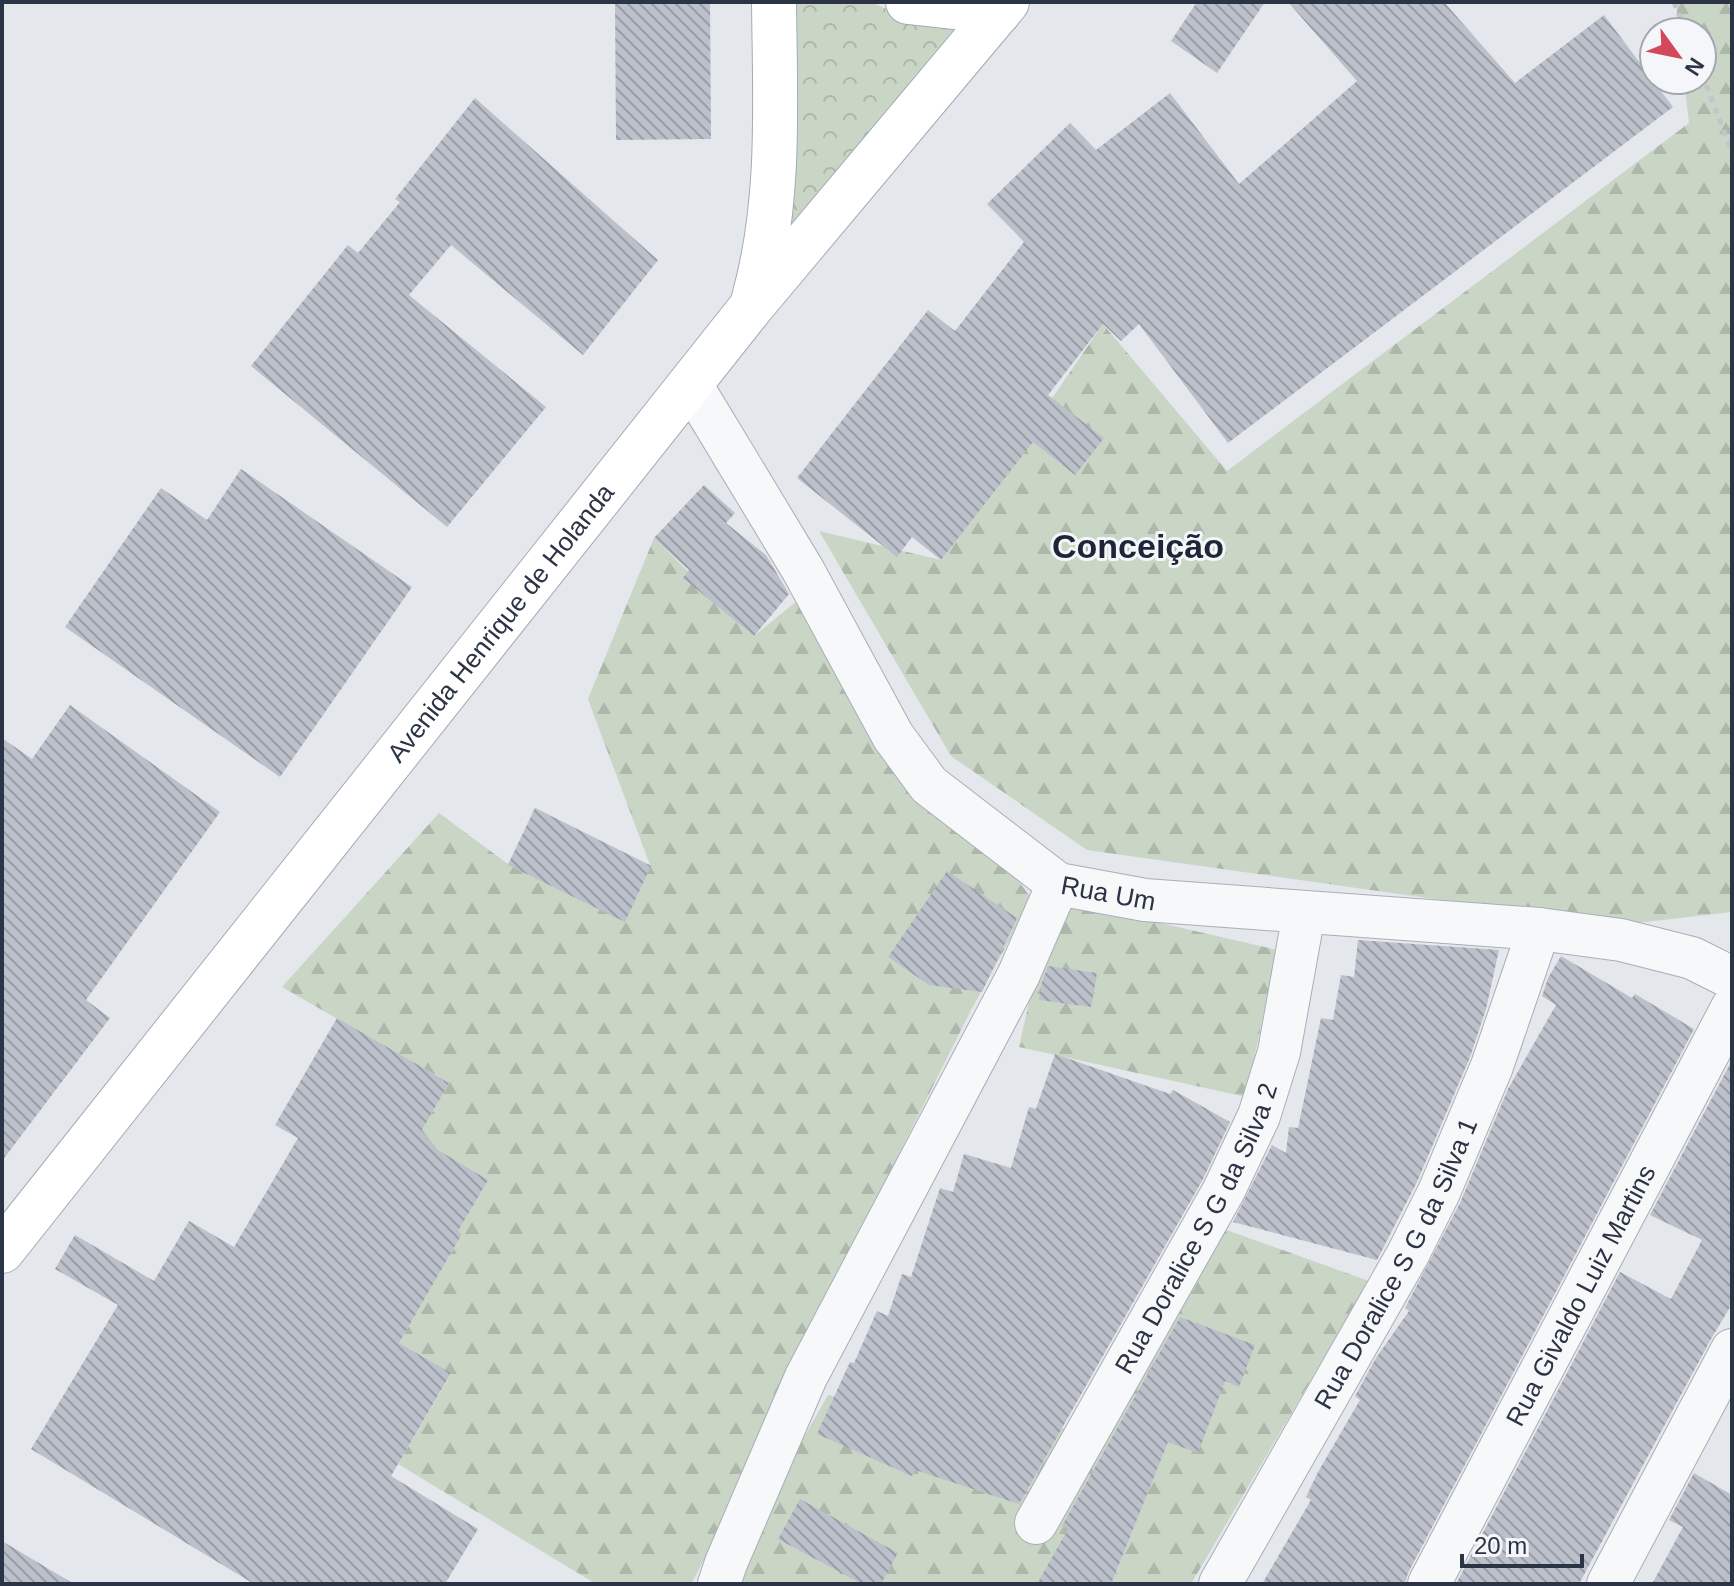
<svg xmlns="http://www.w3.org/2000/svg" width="1734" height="1586" font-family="Helvetica,sans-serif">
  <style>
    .forest { fill: url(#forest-firs) }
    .park { fill: url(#park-crowns) }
    .building { fill: url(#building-back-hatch) }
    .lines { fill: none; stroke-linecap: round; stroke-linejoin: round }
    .minor-casing { stroke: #a9aeb7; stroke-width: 44 }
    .primary-casing { stroke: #a3abb8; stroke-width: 46 }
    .path { stroke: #c2c5cb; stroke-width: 5; stroke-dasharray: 6 6; stroke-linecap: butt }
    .minor { stroke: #f7f8fa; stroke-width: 42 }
    .primary { stroke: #fff; stroke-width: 44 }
    .labels { text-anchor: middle; stroke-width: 6; stroke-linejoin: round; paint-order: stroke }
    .street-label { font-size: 26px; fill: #2b3445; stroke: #f4f6f9 }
    .district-label { font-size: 34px; font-weight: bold; fill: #1d2536; stroke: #f4f6f9 }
  </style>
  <defs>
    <pattern id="forest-firs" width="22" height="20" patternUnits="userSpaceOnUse" patternTransform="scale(2)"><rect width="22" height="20" fill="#c9d6c5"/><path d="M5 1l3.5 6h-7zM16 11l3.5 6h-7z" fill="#adb8ab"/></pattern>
    <pattern id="park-crowns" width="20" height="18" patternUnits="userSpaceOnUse" patternTransform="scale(2)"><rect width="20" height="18" fill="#c9d6c5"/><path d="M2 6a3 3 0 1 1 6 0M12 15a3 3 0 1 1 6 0" fill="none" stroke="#adb8ab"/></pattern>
    <pattern id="building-back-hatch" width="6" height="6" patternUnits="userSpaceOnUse" patternTransform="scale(2)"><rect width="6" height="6" fill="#bbc0ca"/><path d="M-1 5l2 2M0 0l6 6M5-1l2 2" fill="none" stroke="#989da6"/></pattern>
  </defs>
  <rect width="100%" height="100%" fill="#e4e7ec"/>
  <path class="forest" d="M1676,2H1732V912L1619,925L1087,850L951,756L819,531L941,560L1103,324L1227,471L1689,123L1684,80H1702V32H1679Z
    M654,538L754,636L803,596L1032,899L970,1012L853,1246L754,1466L691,1584H596L398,1464L451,1374L399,1343L462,1234L387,1190L449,1083L282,987L439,813L508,864L535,808L650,865L588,699Z
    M1052,898L1277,950L1246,1097L1019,1047Z
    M1218,1227L1369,1281L1191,1584H721L828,1395L1067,1429Z"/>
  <path class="park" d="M790,2H871L908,19L984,13L766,279Z"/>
  <path class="building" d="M615,2H710L711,139L616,140Z
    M1197,2H1265L1217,73L1171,41Z
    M1288,2H1444L1515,83L1604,15L1673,107L1228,443L1139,324L1121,341L1103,324L1048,395L1104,438L1075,475L1033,442L941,560L912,537L897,557L797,478L928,310L955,331L1024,242L987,204L1070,123L1096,150L1170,93L1239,184L1357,81Z
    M475,98L658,260L583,355L451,245L409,295L546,407L447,527L251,366L348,245L358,253L400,202L395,199Z
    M241,469L412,587L280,777L65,627L161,488L207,520Z
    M704,485L735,513L726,523L766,555L789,594L754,636L683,578L689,570L654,538Z
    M70,705L220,812L86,1000L110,1018L2,1161V738L32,759Z
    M535,808L651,866L625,922L508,865Z
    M947,871L1017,918L982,992L929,985L888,957Z
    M1358,940L1499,950L1486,1009L1470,1057L1417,1182L1377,1260L1233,1222L1272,1145L1286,1153L1289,1127L1298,1128L1321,1018L1333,1020L1341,975L1354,977Z
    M1561,956L1632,998L1635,994L1694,1029L1408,1573L1405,1584H1262L1311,1500L1306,1497L1318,1472L1360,1400L1355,1396L1376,1358L1409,1311L1405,1308L1460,1203L1508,1089L1556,1005L1542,996L1548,978Z
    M1048,966L1097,973L1091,1007L1039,1000L1042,982Z
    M337,1018L449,1083L422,1130L438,1150L488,1180L458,1231L462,1234L399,1343L451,1373L391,1476L478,1529L445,1584H254L31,1449L118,1305L55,1269L75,1235L154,1281L189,1221L234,1247L298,1138L275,1125Z
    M1055,1054L1170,1094L1173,1090L1230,1122L1203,1179L1019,1504L915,1470L912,1476L817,1434L850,1362L854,1363L877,1311L888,1316L902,1274L911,1277L940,1188L953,1192L964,1154L1011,1168L1029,1107L1036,1109Z
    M1732,1060V1304L1711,1339L1579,1584H1456L1620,1272L1671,1299L1702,1240L1650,1215Z
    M1180,1317L1255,1345L1239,1387L1225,1381L1198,1453L1168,1442L1111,1584H1037L1068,1529L1062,1526Z
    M1694,1473L1732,1495V1584H1652L1683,1527L1669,1520Z
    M800,1499L898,1553L881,1584H862L778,1539Z
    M2,1541L74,1584H2Z"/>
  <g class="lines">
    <defs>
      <g id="minor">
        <path id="s1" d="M690,383L803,570L893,736L929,785L1058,884L1145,900L1539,929L1621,940L1692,958L1732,978"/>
        <path id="s2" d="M1036,1523L1224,1190L1259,1116L1279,1052L1304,913"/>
        <path d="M719,1584L726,1563L806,1377L1019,974L1058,884"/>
        <path id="s3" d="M1220,1584L1408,1254L1439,1192L1492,1066L1539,929"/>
        <path id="s4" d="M1429,1584L1732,1008"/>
        <path d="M1608,1584L1732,1350"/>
      </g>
      <g id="primary">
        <path d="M908,2L999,12"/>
        <path d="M754,298C781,201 775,101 774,2"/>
        <path id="s5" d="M2,1251L752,306L1007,2"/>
      </g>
    </defs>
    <use href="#minor" class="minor-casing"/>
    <use href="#primary" class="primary-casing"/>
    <path class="path" d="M1674,2L1686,32
      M1702,74L1732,153"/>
    <use href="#minor" class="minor"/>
    <use href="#primary" class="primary"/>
  </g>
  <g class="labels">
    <g class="street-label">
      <text dy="9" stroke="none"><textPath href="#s5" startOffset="802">Avenida Henrique de Holanda</textPath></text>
      <text dy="9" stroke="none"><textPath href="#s1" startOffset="682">Rua Um</textPath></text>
      <text dy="9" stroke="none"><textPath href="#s2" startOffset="336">Rua Doralice S G da Silva 2</textPath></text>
      <text dy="9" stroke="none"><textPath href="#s3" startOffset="366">Rua Doralice S G da Silva 1</textPath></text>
      <text dy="9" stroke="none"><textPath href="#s4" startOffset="326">Rua Givaldo Luiz Martins</textPath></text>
    </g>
    <g class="district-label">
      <text x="1138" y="558">Conceição</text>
    </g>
  </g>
  <rect width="1734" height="1586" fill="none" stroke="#2b3445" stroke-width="8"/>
  <g transform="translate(1678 56) rotate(123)"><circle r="38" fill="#f4f6f9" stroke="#a4a8b1" stroke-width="2"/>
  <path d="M0-6L14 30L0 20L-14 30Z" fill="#d1495b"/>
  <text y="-12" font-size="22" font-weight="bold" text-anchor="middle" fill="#2b3445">N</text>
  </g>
  <path d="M1462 1554v12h120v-12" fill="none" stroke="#2b3445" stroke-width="4"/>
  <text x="1474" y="1554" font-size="24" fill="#2b3445" stroke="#f4f6f9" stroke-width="6" paint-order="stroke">20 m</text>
</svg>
